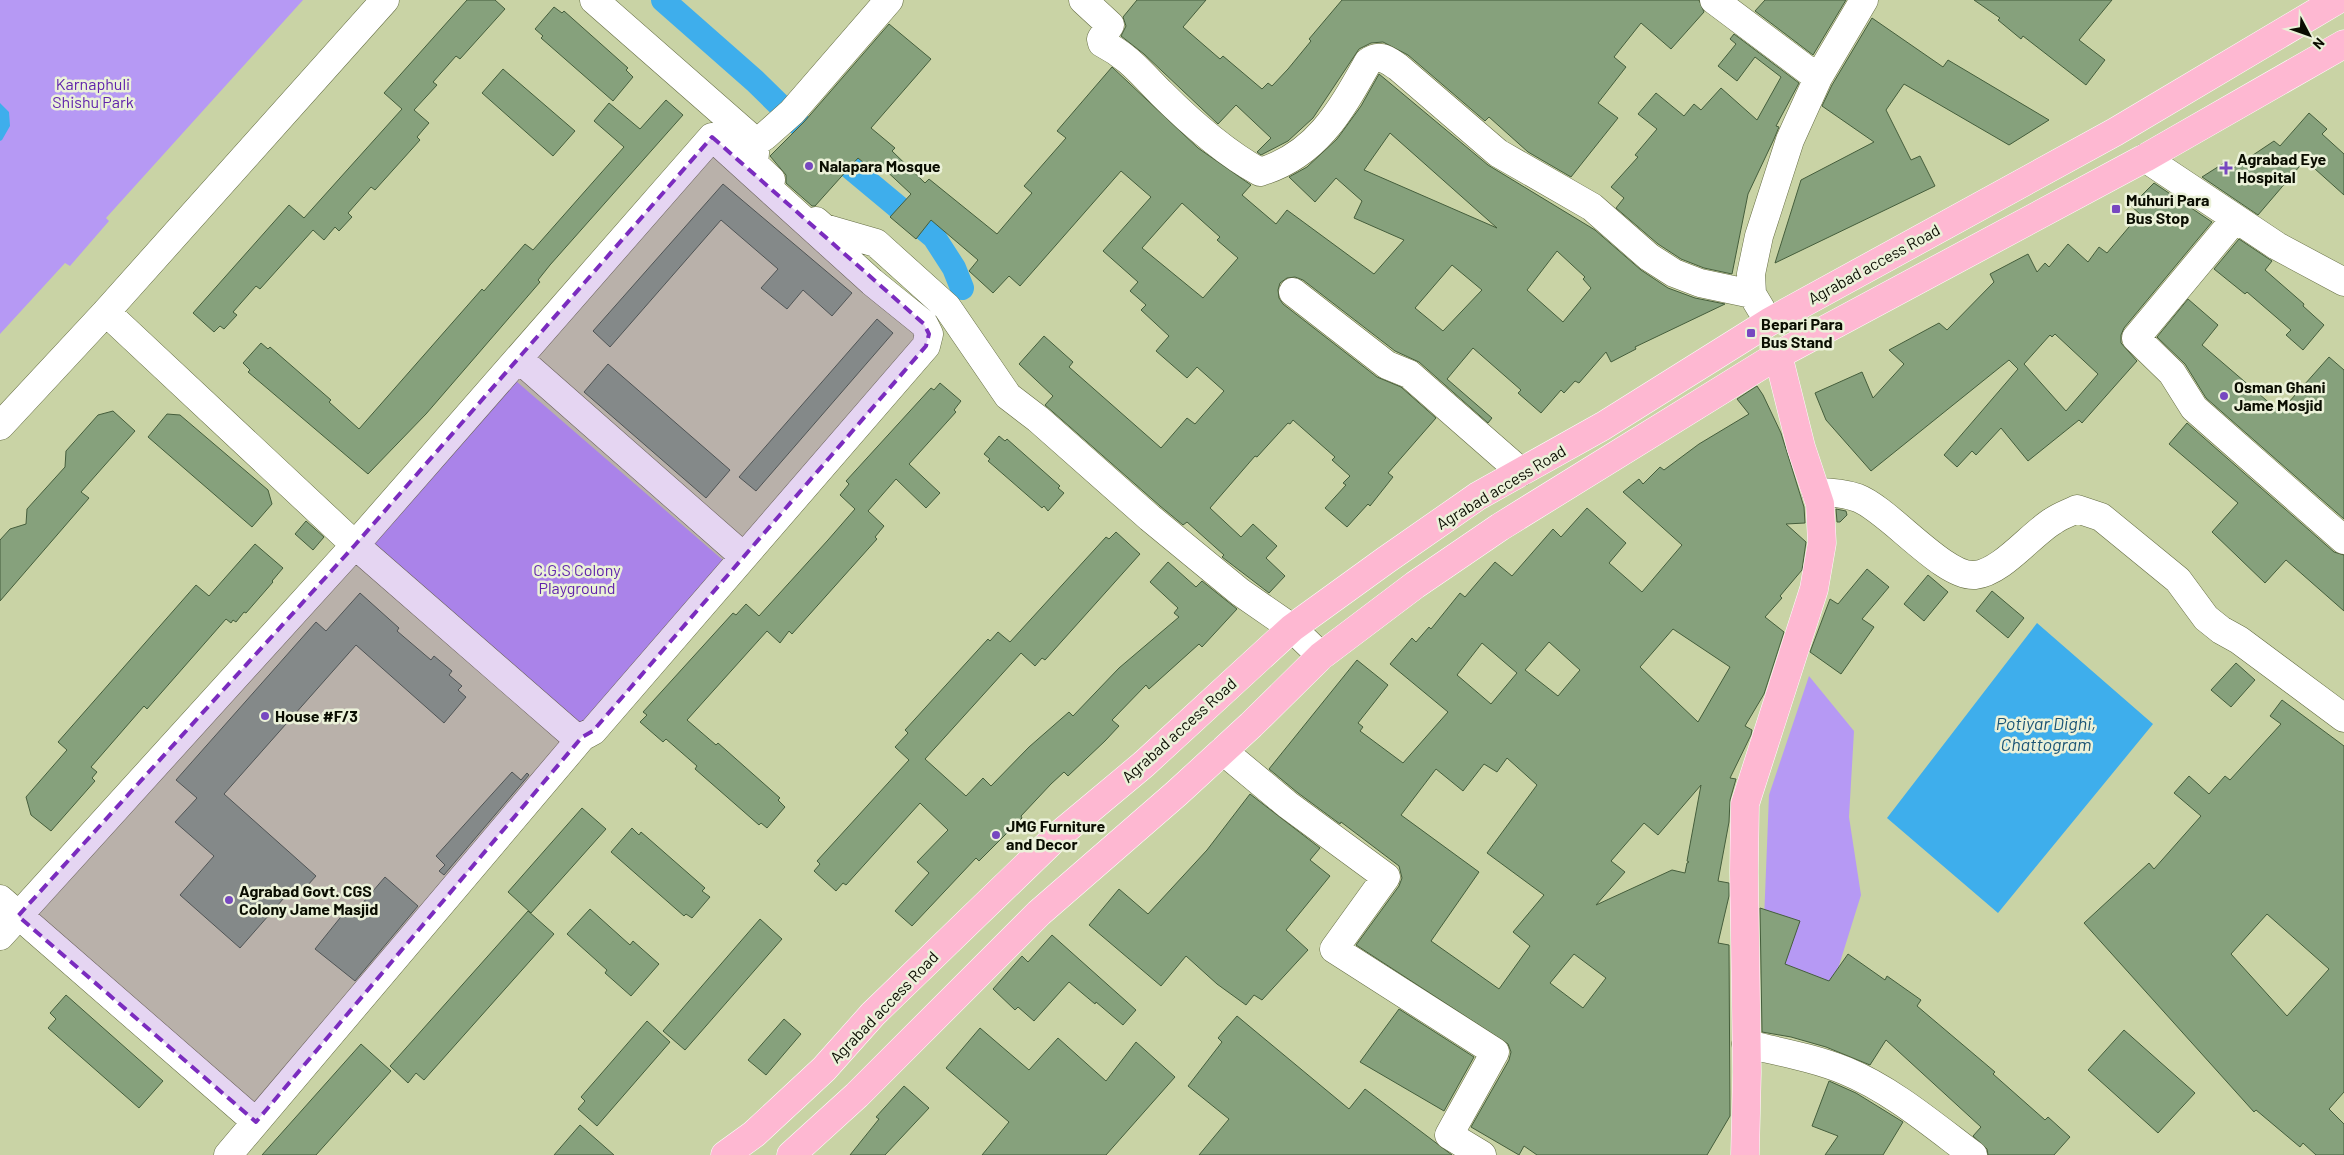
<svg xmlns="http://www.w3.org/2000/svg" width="2344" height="1155" font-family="Barlow,sans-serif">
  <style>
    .green { fill: #b699f4 }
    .water { fill: #3eaeec }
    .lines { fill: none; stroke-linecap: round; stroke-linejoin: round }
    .canal { stroke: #3eaeec; stroke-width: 24 }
    .building { fill: #86a17c; stroke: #455e3c; fill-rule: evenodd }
    .minor-casing { stroke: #656d43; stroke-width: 29 }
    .major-casing { stroke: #fff; stroke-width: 29 }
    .minor { stroke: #fff; stroke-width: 28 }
    .major { stroke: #feb8d2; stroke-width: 28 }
    .marked { fill: #7b2cbf; fill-opacity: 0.2; stroke: #7b2cbf; stroke-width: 4; stroke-dasharray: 10 6; stroke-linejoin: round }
    .poi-dot { fill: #7748c0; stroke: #ebf1d9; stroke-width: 2 }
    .labels { text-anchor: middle; stroke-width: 5; stroke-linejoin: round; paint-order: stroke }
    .park-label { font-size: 16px; fill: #6023ab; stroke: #ebf1d9 }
    .poi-label { font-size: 16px; font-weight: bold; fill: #0a0d01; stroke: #ebf1d9; text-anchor: start }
    .street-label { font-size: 16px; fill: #0a0d01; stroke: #ebf1d9 }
    .water-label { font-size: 18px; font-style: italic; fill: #1b5475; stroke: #ebf1d9 }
  </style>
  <rect width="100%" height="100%" fill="#c9d3a5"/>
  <path class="green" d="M0,0H303L106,218L109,221L70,266L65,263L0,334Z
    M516,381L739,574L595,740L372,546Z
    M1809,676L1854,731L1849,817L1861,895L1832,988L1762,970L1769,795Z"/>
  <path class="water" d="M0,103L9,112L10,126L2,140L0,141Z
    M2037,623L2153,724L1998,913L1887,818Z"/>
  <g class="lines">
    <path class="canal" d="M663,0L755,81L803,128L934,237L954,268L962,288"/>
  </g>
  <path class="building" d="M467,0H495L505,9L460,59L456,56L433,82L437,85L414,110L429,123L417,137L420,140L375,190L371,187L348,213L352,217L339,231L335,227L324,240L313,230L260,289L256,286L233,312L237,315L224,329L220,326L214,332L193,313L289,205L304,218L402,109L384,93Z
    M1137,0H1206L1183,27L1220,59L1223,56L1262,89L1268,83L1272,86L1288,69L1311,41L1309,39L1342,0H1699L1704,12L1671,49L1641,23L1614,57L1626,67L1598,103L1618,118L1571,177L1528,152L1489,117L1485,121L1408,55L1383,42L1371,43L1359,49L1313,118L1288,141L1261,155L1257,152L1271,138L1236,105L1218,124L1144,54L1121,36L1126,26L1123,17Z
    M1765,0H1846L1813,55L1755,11Z
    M1974,0H2112L2079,40L2105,60L2086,85L2023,36L2021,39L1998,20L2000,18Z
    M554,7L562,13L564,11L628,68L626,70L633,77L613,101L541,38L543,36L535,29Z
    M1872,18L1943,67L1948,60L2049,120L2009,145L1904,84L1886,110L1911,160L1920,156L1935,186L1775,263L1801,180L1874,142L1822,106L1832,85Z
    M889,24L931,59L871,128L895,148L892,151L925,183L929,179L997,234L1032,193L1024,186L1066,138L1057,131L1112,67L1198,148L1251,185L1242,195L1276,224L1287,210L1374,274L1404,240L1354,218L1362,201L1336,178L1315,202L1289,177L1307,167L1337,139L1361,106L1379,74L1488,165L1595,230L1641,270L1668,288L1695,298L1725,304L1635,347L1636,349L1611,362L1606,352L1579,383L1575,381L1564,393L1561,390L1541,413L1518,393L1521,390L1473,348L1447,379L1492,418L1488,423L1419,362L1395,351L1303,280L1295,277L1287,278L1280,283L1278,290L1279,298L1283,304L1377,377L1401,387L1436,418L1388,473L1393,477L1370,506L1368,504L1347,527L1325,508L1346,485L1343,483L1350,476L1332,460L1335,457L1293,420L1290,424L1288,423L1257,457L1255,456L1210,508L1241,537L1253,524L1277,546L1266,558L1285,576L1269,593L1222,557L1224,555L1187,522L1183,525L1160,506L1045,405L1053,396L1019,364L1044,336L1073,362L1069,367L1161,448L1187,418L1195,424L1224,391L1197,367L1187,378L1156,351L1169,336L1141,310L1146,305L1130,291L1138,282L1103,251L1151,197L1121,171L1020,286L1009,276L993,293L969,271L978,260L931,220L916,239L890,217L911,194L880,165L875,172L858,158L815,206H812L786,183V175L770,156L804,122ZM1390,133L1497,228L1364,170ZM1182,203L1220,237L1217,240L1238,258L1203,298L1142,248ZM1557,251L1585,277L1583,279L1591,288L1563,322L1527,290ZM1452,265L1482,290L1443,331L1415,308Z
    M1734,34L1799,83L1776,126L1779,127L1774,139L1748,194L1732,274L1704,268L1681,259L1658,244L1616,208L1624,198L1611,187L1638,157L1635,155L1657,129L1638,114L1656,93L1684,116L1694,104L1701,110L1721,88L1757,120L1781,77L1755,57L1737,81L1718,66L1736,44L1730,39Z
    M503,69L575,131L553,156L482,93Z
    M666,100L683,115L550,265L538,280L540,282L426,414L368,474L248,372L250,370L243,363L261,343L268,349L270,347L331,400L329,402L359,429L482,289L484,291L525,244L533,250L624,147L594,121L609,103L640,129Z
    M2309,113L2327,129L2322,134L2344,154V195L2305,160L2258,215L2202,177L2224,163L2232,169L2274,141L2280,146Z
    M2154,183L2212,222L2124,328L2121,335V343L2137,361L2082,423L2079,420L2028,461L2001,428L1976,455L1972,451L1957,467L1944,455L2018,369L2009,360L1871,471L1826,420L1815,393L1862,372L1873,398L1904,364L1889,350L1939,323L1947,330L1994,282L1990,274L2028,254L2037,272L2045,263L2049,267L2068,244L2088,262L2099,247L2107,253L2140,214L2131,206ZM2055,334L2098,374L2066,411L2024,364L2050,335L2052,337Z
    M723,184L852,293L832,316L803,290L787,309L761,288L778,269L721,220L610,347L593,331Z
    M2239,239L2272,261L2265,270L2304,304L2303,306L2324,325L2303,350L2286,335L2291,330L2247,292L2245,294L2214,269Z
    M2188,299L2218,325L2202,345L2280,412L2329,357L2344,370V519L2206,398L2185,364L2157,337Z
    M877,319L893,333L756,491L739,477Z
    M608,364L730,470L706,498L584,392Z
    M940,383L961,401L954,410L956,412L909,464L940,493L926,508L896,479L868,511L884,526L875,537L877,539L792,634L789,631L780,643L767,631L687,720L716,745L718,743L780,798L778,800L785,807L767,828L761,823L759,825L695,769L697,766L666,739L663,742L640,722L647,715L643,712L733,613L736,615L746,604L759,616L828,540L855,509L840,495L849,484L846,481L931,388L934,390Z
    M1757,386L1763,395L1781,433L1804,507L1805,523L1786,524L1806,542L1802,570L1780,596L1782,598L1765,617L1784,632L1764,694L1745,726L1752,730L1751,735L1730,778L1736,779L1730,800L1729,822L1718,881L1729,883V896L1718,943L1729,945L1730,1116L1707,1155H1537L1524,1146L1519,1155L1471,1127L1509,1060L1511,1052L1508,1044L1356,945L1399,886L1402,878L1399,866L1341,822L1340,824L1298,793L1269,769L1357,660L1388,685L1358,723L1363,727L1360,731L1403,763L1448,712L1390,664L1412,638L1416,642L1429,627L1431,629L1460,593L1465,597L1495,562L1512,576L1553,529L1561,537L1587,508L1626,543L1609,563L1642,592L1682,545L1623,492L1639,479L1643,484L1660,467L1664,470L1699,444L1749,414L1737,399ZM1673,629L1730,667L1698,722L1640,667ZM1549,642L1580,670L1558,696L1525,670ZM1482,643L1517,673L1491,704L1457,675ZM1507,758L1537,785L1487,853L1544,895L1513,932L1530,946L1499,989L1431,941L1479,872L1401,815L1436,769L1463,791L1484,764L1497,772ZM1701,785L1687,861L1689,862L1687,863L1685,873L1672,870L1596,905L1625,872L1611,861L1644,823L1658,835ZM1574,954L1606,978L1583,1008L1550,983Z
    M113,411L135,431L81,492L89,498L0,601V540L10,529L26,524L27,509L65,467L66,451L98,415Z
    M167,414L180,415L268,490L272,504L252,527L148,437Z
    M2187,423L2334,552L2344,555V611L2286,560L2265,583L2212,532L2238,503L2169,444Z
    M999,436L1005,441L1007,439L1060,486L1058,488L1064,493L1048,511L1044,506L1042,508L988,461L990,459L984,454Z
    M1836,509L1846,511L1847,515L1840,522H1837Z
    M306,521L324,537L313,550L295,534Z
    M1116,532L1140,554L1045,660L1042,658L1035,666L1021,653L925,759L966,796L983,778L991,786L1029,747L1069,712L1073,716L1119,668L1179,617L1174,613L1178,608L1150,582L1168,562L1196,587L1202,581L1237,609L1202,647L1199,644L1149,689L1146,685L1112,720L1119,726L1105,741L1068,776L1064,772L1051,784L1021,816L1022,818L979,861L976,858L912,926L895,911L929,873L917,862L948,830L920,803L846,885L843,883L836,891L814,871L820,864L817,861L909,760L895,747L908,733L905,730L988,639L990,641L998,632L1010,642L1106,537L1109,539Z
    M255,544L283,568L272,581L273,582L246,613L244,612L236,622L233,620L231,623L226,619L147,709L144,706L91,767L97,772L92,778L95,781L51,831L31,815L26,797L67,750L58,742L196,585L209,596Z
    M1867,569L1889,587L1862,619L1874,627L1841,674L1810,652L1830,599L1838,604Z
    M1928,575L1948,592L1924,621L1904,604Z
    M1992,591L2024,618L2008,638L1976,611Z
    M360,593L399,628L397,631L431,660L434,656L452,671L449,675L462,686L458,690L466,697L444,723L356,645L224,794L316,876L298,896L291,890L240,948L180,895L214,856L175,822L197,798L176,780L316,622L326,631Z
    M2236,663L2255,680L2231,707L2211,690Z
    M2282,700L2344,746V1092L2329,1109L2344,1124V1155H2316L2303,1143L2300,1147L2256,1110L2254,1112L2084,923L2149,863L2154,869L2201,816L2174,793L2189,776L2209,794L2225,776L2230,780L2281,724L2270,716ZM2267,914L2329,969L2287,1016L2231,954Z
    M512,772L521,780L527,773L529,775L444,875L439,871L445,865L436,856Z
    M1250,794L1320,848L1310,860L1330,876L1286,930L1308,950L1262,1000L1254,995L1246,1005L1217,984L1186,956L1161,986L1089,925L1119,889L1148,914L1207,850Z
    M582,808L606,829L531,913L508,892Z
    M632,828L639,835L641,832L705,888L702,891L710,897L692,918L686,914L684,916L611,852Z
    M385,877L418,906L355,981L315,949L348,908L354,913Z
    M1760,908L1800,921L1785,964L1829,981L1848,954L1885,980L1887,976L1921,1000L1917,1006L1995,1072L1993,1074L2045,1120L2048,1117L2070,1137L2054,1155H1988L1987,1149L1973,1136L1981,1127L1886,1040L1870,1065L1826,1047L1791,1037L1762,1032Z
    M590,909L630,945L633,941L659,964L631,996L605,973L607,970L567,934Z
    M528,911L554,934L424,1080L416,1073L408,1083L390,1066Z
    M760,919L782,939L685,1050L663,1031Z
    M1052,935L1136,1010L1123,1025L1096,1002L1095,1004L1069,982L1034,1021L1018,1007L1015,1010L993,989L1022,956L1028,962Z
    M66,995L163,1081L139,1108L48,1028L56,1019L50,1013Z
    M1399,1009L1474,1057L1444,1111L1360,1062Z
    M1237,1016L1349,1109L1365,1089L1452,1155H1199L1229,1119L1188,1086L1222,1042L1218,1038Z
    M784,1019L801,1034L766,1075L748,1060Z
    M647,1021L670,1042L597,1126L578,1109L585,1101L581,1097Z
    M980,1028L1029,1070L1058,1038L1106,1081L1136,1042L1175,1077L1106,1155H982L1009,1122L946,1068Z
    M2124,1030L2195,1093L2158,1133L2088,1070Z
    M361,1044L391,1071L316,1155H262Z
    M1829,1081L1856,1093L1903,1122L1883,1155H1825L1838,1136L1812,1126Z
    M904,1086L929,1108L885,1155H850L879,1119L876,1117Z
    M580,1125L614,1155H554Z"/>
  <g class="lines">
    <defs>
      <path id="minor" d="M594,0L756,142L765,136L792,112L889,0
        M1083,0L1110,25L1101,39L1102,43C1129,57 1140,72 1161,93C1190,122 1224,152 1260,172C1317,155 1341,110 1368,62C1380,53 1387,60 1398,67L1498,153L1592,207L1649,257L1674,273L1700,283L1752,294
        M1714,0L1818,78
        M756,142L754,164L771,180
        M2145,158L2277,246L2344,282
        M2235,219L2136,338L2172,373L2194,408L2344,540
        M816,221L824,228L876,243L947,307L1008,396L1038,419L1150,518L1240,592L1292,628L1321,656
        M1293,292L1387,365L1409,374L1521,472
        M1761,309L1752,294L1751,274L1759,236L1790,140L1818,78L1864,0
        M106,312L355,545L712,137L872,282L924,324L929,334L926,346L593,731L582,737L228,1155
        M519,359L743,556
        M0,426L106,312L385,0
        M1816,492C1830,492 1844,493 1858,498C1889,510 1944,578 1975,575C2002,572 2030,535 2053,521C2060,516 2069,513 2077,509L2101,517L2178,580L2206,618L2221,630L2239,640L2344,718
        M1223,751L1288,805L1386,877L1334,949L1495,1052L1449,1135L1482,1155
        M0,899L256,1122
        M0,936L355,545L573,735L582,737
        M1746,1044C1780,1052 1814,1058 1846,1071C1892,1090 1933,1125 1973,1155"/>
      <path id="major" d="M725,1155L754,1134L824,1069L873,1014L1053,840L1144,764L1292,628L1386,560L1478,496L1603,426L1769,322L2115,132L2337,0
        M791,1155L857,1095L1039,913L1177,793L1251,725L1321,656L1415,585L1500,527L1778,355L2145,158L2344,44
        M1745,1155L1747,1072L1744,872L1745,804L1814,589L1822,543L1820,504L1801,447L1778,355"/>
    </defs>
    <use href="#minor" class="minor-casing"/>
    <use href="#major" class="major-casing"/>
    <use href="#minor" class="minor"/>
    <use href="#major" class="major"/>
  </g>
  <path class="marked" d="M712,137L924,324L929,334L926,346L593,731L582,737L256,1122L18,916L355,545Z"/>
  <g class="poi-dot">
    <circle cx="809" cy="166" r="5"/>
    <path d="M2223.5 160.5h5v5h5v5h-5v5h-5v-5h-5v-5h5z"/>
    <rect x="2111" y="204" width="10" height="10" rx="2.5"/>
    <rect x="1746" y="328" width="10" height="10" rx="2.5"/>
    <circle cx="2224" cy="396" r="5"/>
    <circle cx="265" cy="716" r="5"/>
    <circle cx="996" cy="835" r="5"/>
    <circle cx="229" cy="900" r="5"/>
  </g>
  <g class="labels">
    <g class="park-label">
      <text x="93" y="90">Karnaphuli<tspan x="93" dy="18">Shishu Park</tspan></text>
      <text x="577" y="576">C.G.S Colony<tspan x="577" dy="18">Playground</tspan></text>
    </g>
    <g class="poi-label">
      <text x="2237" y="165">Agrabad Eye<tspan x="2237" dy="18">Hospital</tspan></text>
      <text x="819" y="172">Nalapara Mosque</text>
      <text x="2126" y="206">Muhuri Para<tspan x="2126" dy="18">Bus Stop</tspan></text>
      <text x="1761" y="330">Bepari Para<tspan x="1761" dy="18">Bus Stand</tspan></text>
      <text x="2234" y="393">Osman Ghani<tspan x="2234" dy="18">Jame Mosjid</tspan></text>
      <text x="275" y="722">House #F/3</text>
      <text x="1006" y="832">JMG Furniture<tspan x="1006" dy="18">and Decor</tspan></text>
      <text x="239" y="897">Agrabad Govt. CGS<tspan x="239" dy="18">Colony Jame Masjid</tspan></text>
    </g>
    <g class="street-label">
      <text transform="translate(1874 264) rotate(-29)" y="6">Agrabad access Road</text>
      <text transform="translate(1501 487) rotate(-31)" y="6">Agrabad access Road</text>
      <text transform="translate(1179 730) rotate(-42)" y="6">Agrabad access Road</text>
      <text transform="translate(884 1007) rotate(-46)" y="6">Agrabad access Road</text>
    </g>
    <g class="water-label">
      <text x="2046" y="730">Potiyar Dighi,<tspan x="2046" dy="21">Chattogram</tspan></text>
    </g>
  </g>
  <g transform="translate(2309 35) rotate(131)" stroke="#ebf1d9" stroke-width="4" paint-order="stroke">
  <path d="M0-4L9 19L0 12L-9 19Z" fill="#0a0d01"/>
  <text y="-8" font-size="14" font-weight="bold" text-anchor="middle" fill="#0a0d01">N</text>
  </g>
</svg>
